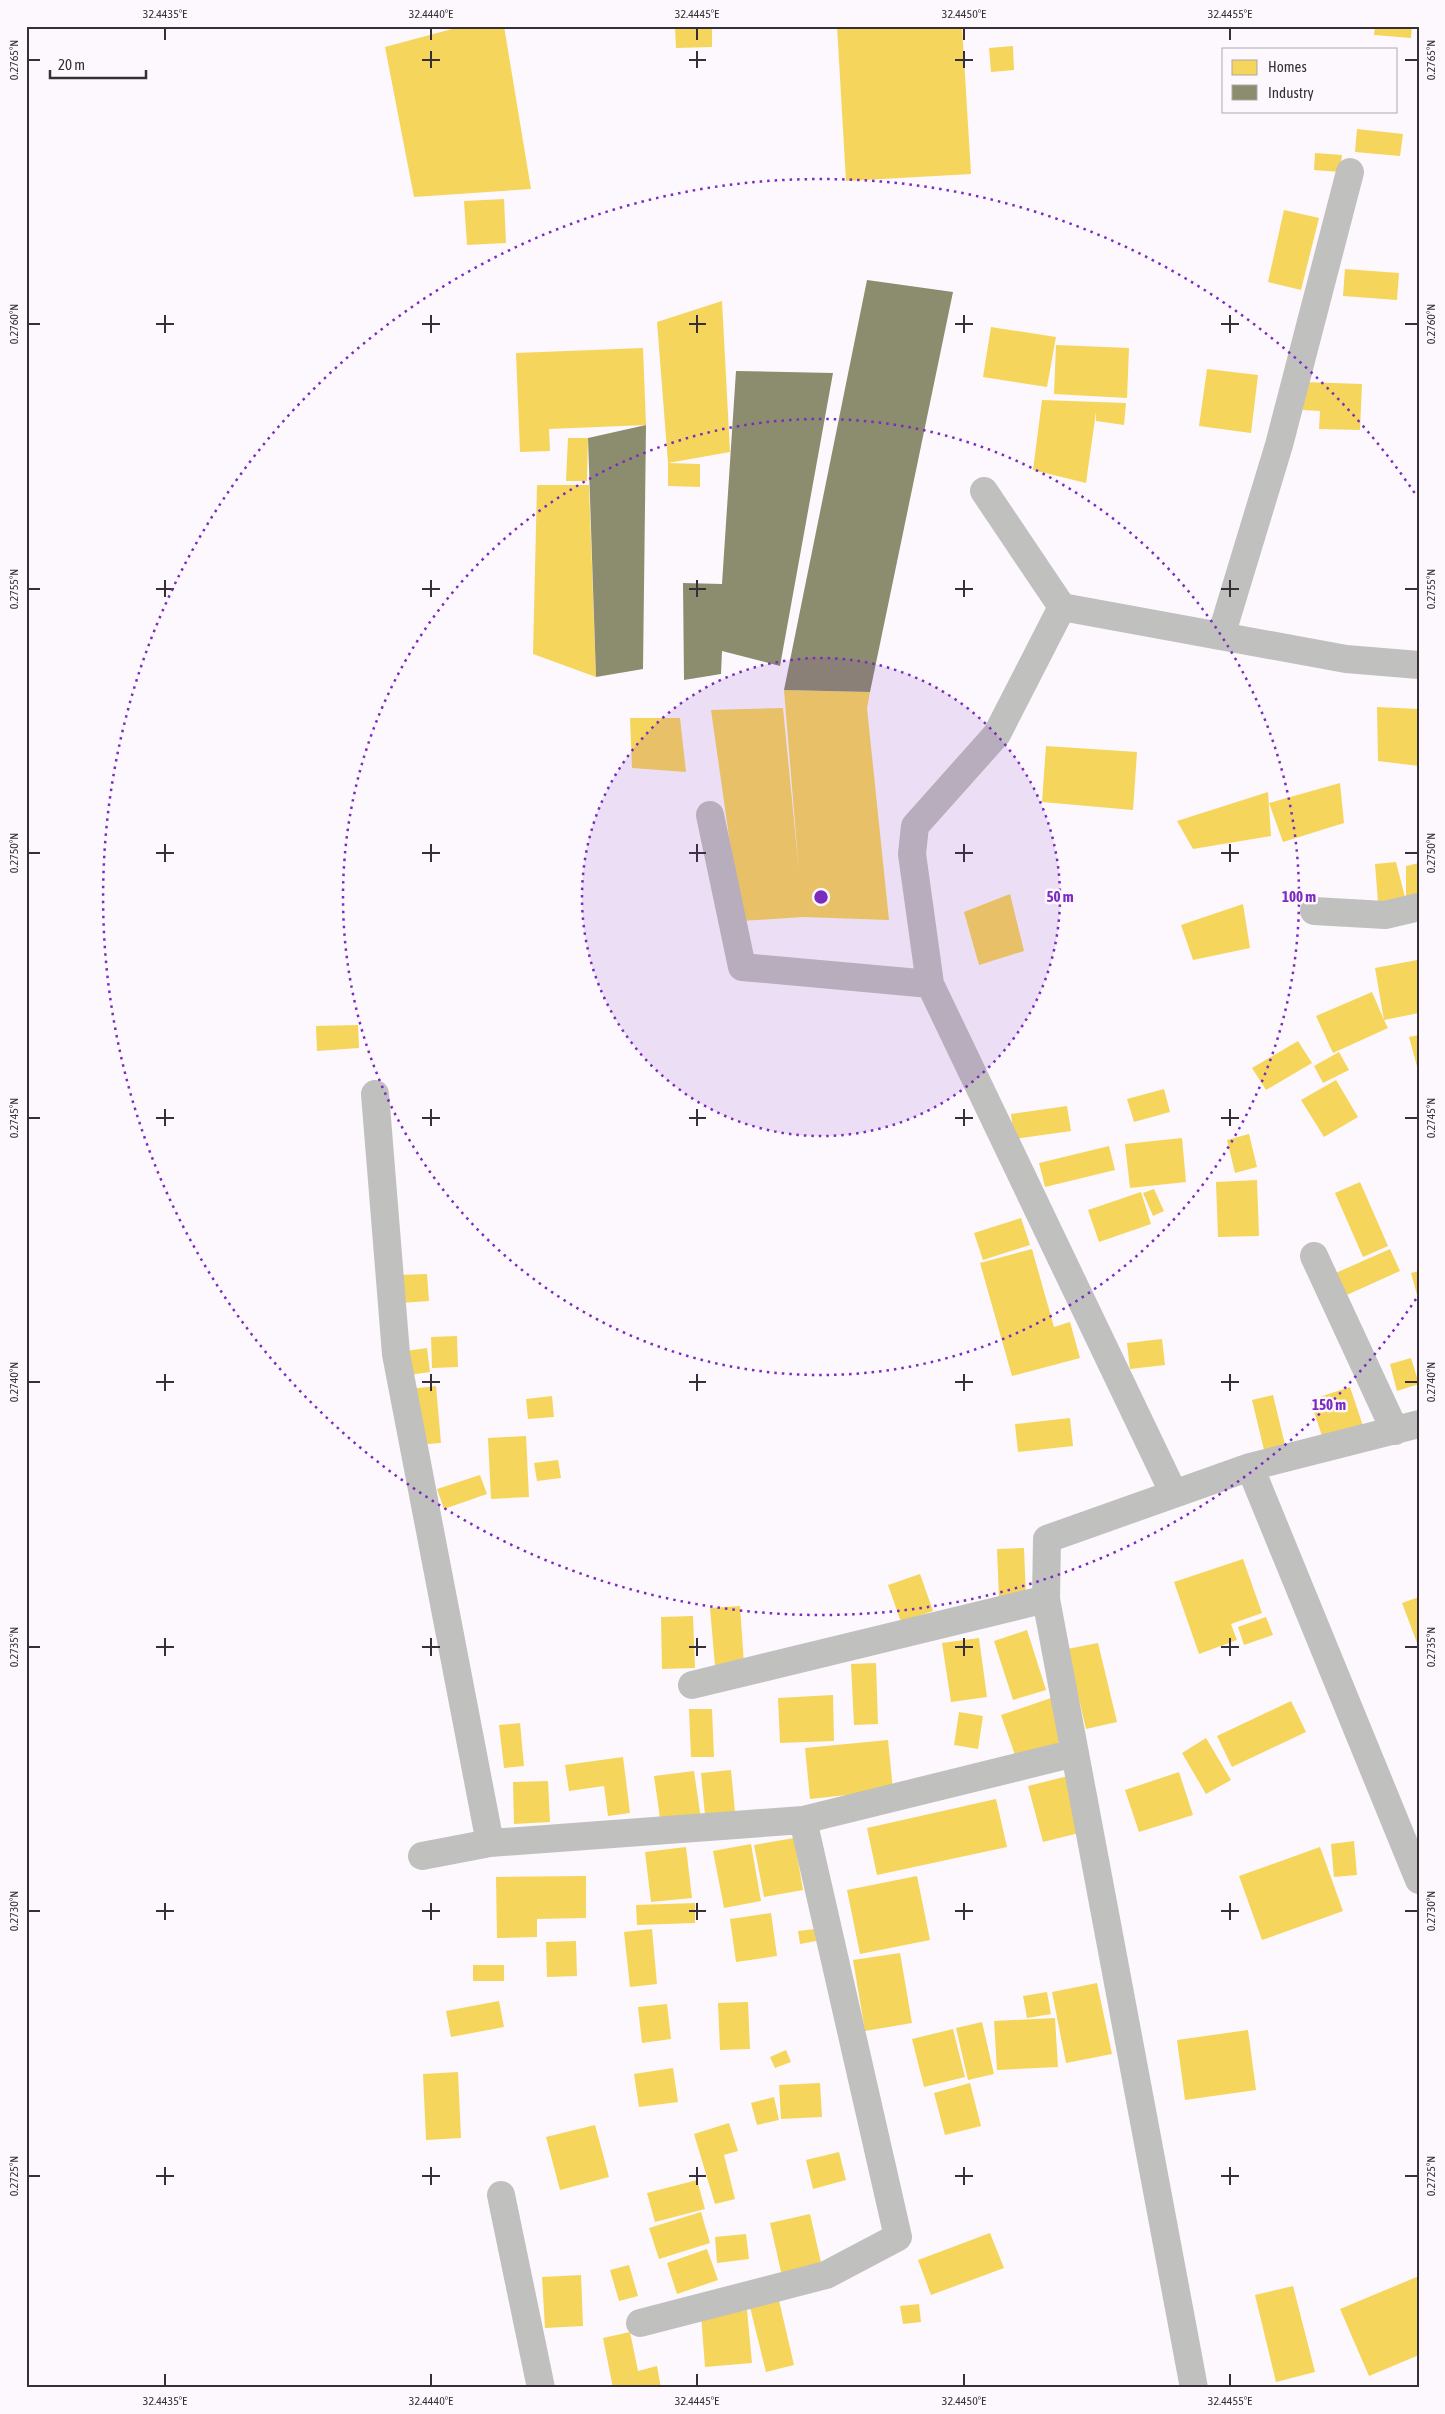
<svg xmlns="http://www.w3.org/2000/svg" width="1445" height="2414" font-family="'Asap Condensed',sans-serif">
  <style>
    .homes { fill: #f6d55c }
    .industry { fill: #8c8c6e }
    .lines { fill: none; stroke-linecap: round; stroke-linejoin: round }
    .minor { stroke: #c0c0be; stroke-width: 28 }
    .ticks { fill: none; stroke: #363036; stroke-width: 2 }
    .ring { fill: none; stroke: #7b2cbf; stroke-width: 2.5; stroke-dasharray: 2.5 5 }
    .centre { fill: #7b2cbf; stroke: #fdf7fe; stroke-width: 2.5 }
    .ring-label { font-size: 15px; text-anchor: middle; font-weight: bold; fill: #7b2cbf; stroke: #fdf7fe; stroke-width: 5; stroke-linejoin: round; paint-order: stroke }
    .neatline { fill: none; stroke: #363036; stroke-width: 2 }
    .ticks-label { font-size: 12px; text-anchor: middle; fill: #363036 }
  </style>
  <rect width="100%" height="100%" fill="#fcf8fd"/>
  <path class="homes" d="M463,26H504L531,189L414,197L385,47Z
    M837,26H962L971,174L846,181Z
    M1375,26H1412L1411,38L1374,35Z
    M675,28H712V47L676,48Z
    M1013,46L1014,70L991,72L989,48Z
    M1357,129L1403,134L1400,156L1355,152Z
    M1315,153L1342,155L1340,172L1314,170Z
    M504,199L506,243L467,245L464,201Z
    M1284,210L1319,218L1301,290L1268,282Z
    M1345,269L1399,273L1397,300L1343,296Z
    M722,301L730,452L668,463L700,464V487L668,486V463L657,322Z
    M991,327L1056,337L1047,387L983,377Z
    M1056,345L1129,348L1127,398L1054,394Z
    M643,348L646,425L549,429L550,451L520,452L516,353Z
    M1207,369L1258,375L1251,433L1199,426Z
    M1304,382L1362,384L1360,430L1319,429L1320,411L1303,410Z
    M1042,400L1126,403L1124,425L1096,421V412L1086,483L1033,470Z
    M568,438H588L587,481H566Z
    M537,485H589L596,677L533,654Z
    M784,690L870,692L867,708L889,920L803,917L741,921L711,710L783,708L799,872Z
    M1377,707L1419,709V766L1378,761Z
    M630,718H680L686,772L632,768Z
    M1046,746L1137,752L1133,810L1042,802Z
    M1340,783L1344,823L1283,842L1269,803Z
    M1268,792L1271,836L1193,849L1177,821Z
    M1396,862L1406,901L1378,902L1375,864Z
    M1419,863V897L1406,901V866Z
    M1010,894L1024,951L979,965L964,912Z
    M1243,904L1250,948L1193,960L1181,925Z
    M1417,960L1419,1013L1384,1020L1388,1028L1333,1053L1316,1016L1372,992L1384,1020L1375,968Z
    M358,1025L359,1048L317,1051L316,1026Z
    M1419,1035V1070H1418L1409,1037Z
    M1298,1041L1312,1063L1266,1090L1252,1068Z
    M1339,1052L1349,1070L1323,1083L1314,1066Z
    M1336,1080L1358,1117L1324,1137L1301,1100Z
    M1164,1089L1170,1112L1134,1122L1127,1099Z
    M1067,1106L1071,1131L1014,1139L1011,1114Z
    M1249,1134L1257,1167L1235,1173L1227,1140Z
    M1182,1138L1186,1182L1130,1188L1125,1144Z
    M1109,1146L1115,1170L1045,1187L1039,1163Z
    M1257,1180L1259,1236L1218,1237L1216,1182Z
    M1360,1182L1388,1246L1363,1257L1335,1193Z
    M1154,1189L1164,1211L1153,1216L1143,1193Z
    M1141,1192L1151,1224L1099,1242L1088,1210Z
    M1021,1218L1030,1245L983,1260L974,1233Z
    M1032,1249L1054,1327L1070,1322L1080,1358L1012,1376L980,1263Z
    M1390,1249L1400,1271L1340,1298L1329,1276Z
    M1419,1271V1298H1418L1411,1273Z
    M427,1274L429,1301L400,1303L399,1275Z
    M457,1336L458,1367L432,1368L431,1337Z
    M1162,1339L1165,1365L1130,1369L1127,1343Z
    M427,1348L430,1372L402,1376L399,1352Z
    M1411,1358L1419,1384L1397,1391L1390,1364Z
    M436,1386L441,1443L414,1445L409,1389Z
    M1350,1387L1364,1429L1324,1442L1310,1400Z
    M1273,1395L1286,1449L1265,1454L1252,1400Z
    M552,1396L554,1417L528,1419L526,1399Z
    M1070,1418L1073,1446L1018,1452L1015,1424Z
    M526,1436L529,1497L491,1499L488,1438Z
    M558,1460L561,1478L537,1481L534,1463Z
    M480,1475L487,1494L444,1509L437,1489Z
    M1024,1548L1026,1597L999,1598L997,1549Z
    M1243,1559L1262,1613L1231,1624L1237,1640L1199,1654L1174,1582Z
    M920,1574L933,1611L901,1622L888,1585Z
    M1419,1597V1648L1402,1603Z
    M740,1606L744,1664L715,1666L710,1608Z
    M693,1616L695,1668L662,1669L661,1617Z
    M1266,1617L1273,1635L1244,1645L1238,1627Z
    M1027,1630L1046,1690L1013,1700L994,1641Z
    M979,1638L987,1697L951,1702L942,1643Z
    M1098,1643L1117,1722L1086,1729L1067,1649Z
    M876,1663L878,1724L854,1725L851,1664Z
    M833,1695L834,1741L780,1743L778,1698Z
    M1051,1698L1066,1741L1016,1758L1001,1715Z
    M1291,1701L1306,1732L1232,1767L1217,1736Z
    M689,1709H712L714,1757H691Z
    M959,1712L983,1716L978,1749L954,1745Z
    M520,1723L524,1766L504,1768L499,1725Z
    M1206,1738L1231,1780L1206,1794L1182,1753Z
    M888,1740L893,1790L810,1799L805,1748Z
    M623,1757L630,1813L608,1816L604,1786L569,1791L565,1765Z
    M731,1770L735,1812L705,1815L701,1773Z
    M694,1771L701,1819L661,1825L654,1776Z
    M1179,1772L1193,1815L1139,1832L1125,1790Z
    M1068,1776L1083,1832L1043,1842L1028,1786Z
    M548,1781L550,1822L514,1824L513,1782Z
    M996,1799L1007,1847L877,1875L867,1828Z
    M794,1838L803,1890L764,1897L754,1845Z
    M1354,1841L1357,1875L1334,1877L1331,1844Z
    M751,1844L761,1901L724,1908L713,1851Z
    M686,1847L692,1898L651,1902L645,1852Z
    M1320,1847L1343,1911L1262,1940L1239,1876Z
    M586,1876V1918L537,1919V1937L497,1938L496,1877Z
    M917,1876L930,1940L860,1954L847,1890Z
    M695,1903V1923L637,1925L636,1905Z
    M771,1913L777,1956L736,1962L730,1919Z
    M652,1929L657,1984L630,1987L624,1932Z
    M815,1929L816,1941L800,1944L798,1931Z
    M576,1941L577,1976L547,1977L546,1942Z
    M900,1953L912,2023L865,2031L853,1960Z
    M473,1965H504V1981H473Z
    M1097,1983L1112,2054L1066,2063L1052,1992Z
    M1047,1992L1051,2014L1027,2018L1023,1996Z
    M499,2001L504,2027L451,2037L446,2011Z
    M748,2002L750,2049L720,2050L718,2003Z
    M667,2004L671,2039L642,2043L638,2007Z
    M1055,2018L1058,2067L997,2070L994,2021Z
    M982,2022L994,2074L968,2080L956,2028Z
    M953,2029L965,2077L924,2087L912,2039Z
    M1248,2030L1256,2090L1185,2100L1177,2040Z
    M786,2050L791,2062L775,2068L770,2057Z
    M673,2068L678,2102L639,2107L634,2074Z
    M458,2072L461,2138L426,2140L423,2074Z
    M820,2083L822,2117L781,2119L779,2085Z
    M970,2083L981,2126L945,2135L934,2093Z
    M774,2097L779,2120L757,2125L751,2103Z
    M729,2123L738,2151L724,2155L735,2199L715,2204L694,2134Z
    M595,2125L609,2177L560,2190L546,2137Z
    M839,2152L846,2180L813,2189L806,2160Z
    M697,2180L705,2209L655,2222L647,2193Z
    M701,2212L710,2243L659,2259L649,2228Z
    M810,2214L822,2267L782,2276L770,2223Z
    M990,2233L1004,2268L931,2295L918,2260Z
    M746,2234L749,2259L717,2263L715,2237Z
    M707,2249L718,2280L677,2294L667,2263Z
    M629,2265L638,2296L619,2301L610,2270Z
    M581,2275L583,2326L545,2328L542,2277Z
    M1419,2276V2355L1369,2376L1340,2309Z
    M1293,2286L1315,2372L1276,2382L1255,2295Z
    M778,2296L794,2365L766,2372L749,2303Z
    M919,2304L921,2322L903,2324L900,2306Z
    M747,2310L752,2363L705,2367L701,2315Z
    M630,2332L638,2371L657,2366L661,2388H613L603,2338Z"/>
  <path class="industry" d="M867,280L953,292L870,692L784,690Z
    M736,371L833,373L780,666L722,651L721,674L684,680L683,583L722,584Z
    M646,425L643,669L596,677L588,438Z"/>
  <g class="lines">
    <path class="minor" d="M984,491L1062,607L1346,659L1419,665
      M1062,607L997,734L915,826L912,854L930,984L1174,1494
      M1221,636L1279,445L1350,172
      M710,815L742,967L930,984
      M1314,911L1385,915L1419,907
      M375,1094L396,1354L490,1843
      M1314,1256L1395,1431
      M1250,1467L1419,1880
      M692,1685L1046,1599
      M422,1856L490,1843L803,1820L1075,1753
      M501,2195L541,2388
      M640,2323L826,2275L898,2237L803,1820
      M1194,2388L1046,1599L1047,1539L1250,1467L1419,1424"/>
  </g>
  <path class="ticks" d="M165,28V40M431,28V40M697,28V40M964,28V40M1230,28V40M431,51V68M697,51V68M964,51V68M28,60H40M422,60H440M689,60H706M955,60H973M1405,60H1418M165,315V333M431,315V333M697,315V333M964,315V333M1230,315V333M28,324H40M156,324H174M422,324H440M689,324H706M955,324H973M1221,324H1239M1405,324H1418M165,580V597M431,580V597M697,580V597M964,580V597M1230,580V597M28,589H40M156,589H174M422,589H440M689,589H706M955,589H973M1221,589H1239M1405,589H1418M165,844V862M431,844V862M697,844V862M964,844V862M1230,844V862M28,853H40M156,853H174M422,853H440M689,853H706M955,853H973M1221,853H1239M1405,853H1418M165,1109V1126M431,1109V1126M697,1109V1126M964,1109V1126M1230,1109V1126M28,1118H40M156,1118H174M422,1118H440M689,1118H706M955,1118H973M1221,1118H1239M1405,1118H1418M165,1374V1391M431,1374V1391M697,1374V1391M964,1374V1391M1230,1374V1391M28,1382H40M156,1382H174M422,1382H440M689,1382H706M955,1382H973M1221,1382H1239M1405,1382H1418M165,1638V1656M431,1638V1656M697,1638V1656M964,1638V1656M1230,1638V1656M28,1647H40M156,1647H174M422,1647H440M689,1647H706M955,1647H973M1221,1647H1239M1405,1647H1418M165,1903V1920M431,1903V1920M697,1903V1920M964,1903V1920M1230,1903V1920M28,1911H40M156,1911H174M422,1911H440M689,1911H706M955,1911H973M1221,1911H1239M1405,1911H1418M165,2167V2185M431,2167V2185M697,2167V2185M964,2167V2185M1230,2167V2185M28,2176H40M156,2176H174M422,2176H440M689,2176H706M955,2176H973M1221,2176H1239M1405,2176H1418M165,2374V2386M431,2374V2386M697,2374V2386M964,2374V2386M1230,2374V2386"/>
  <circle cx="821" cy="897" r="239" fill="#7b2cbf" fill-opacity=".12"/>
  <g class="ring">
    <circle cx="821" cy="897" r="239"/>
    <circle cx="821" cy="897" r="478"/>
    <path d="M1416 1299A718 718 0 1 1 1416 495"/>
  </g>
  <circle cx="821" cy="897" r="8" class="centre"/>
  <g class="ring-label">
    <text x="1060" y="902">50 m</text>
    <text x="1299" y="902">100 m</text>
    <text x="1329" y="1410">150 m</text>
  </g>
  <rect width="1445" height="2414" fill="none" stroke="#fdf7fe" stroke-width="55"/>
  <rect x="1222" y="48" width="175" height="65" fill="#fdf7fe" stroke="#ada7ae"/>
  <rect x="1232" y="60" width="25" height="15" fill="#f6d55c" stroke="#ada7ae"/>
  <text x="1268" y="72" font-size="15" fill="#363036">Homes</text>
  <rect x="1232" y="85" width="25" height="15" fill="#8c8c6e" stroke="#ada7ae"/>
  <text x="1268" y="98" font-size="15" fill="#363036">Industry</text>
  <path d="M50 70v8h96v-8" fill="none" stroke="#363036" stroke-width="2.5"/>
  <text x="58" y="70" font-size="15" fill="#363036" stroke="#fdf7fe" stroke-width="4" paint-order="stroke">20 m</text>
  <rect x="28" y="28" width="1390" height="2358" class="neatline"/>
  <g class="ticks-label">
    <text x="165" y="18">32.4435°E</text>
    <text x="431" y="18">32.4440°E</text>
    <text x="697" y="18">32.4445°E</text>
    <text x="964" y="18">32.4450°E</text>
    <text x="1230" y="18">32.4455°E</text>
    <text transform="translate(14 60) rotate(-90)" y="4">0.2765°N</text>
    <text transform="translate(1431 60) rotate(-90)" y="4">0.2765°N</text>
    <text transform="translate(14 324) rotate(-90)" y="4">0.2760°N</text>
    <text transform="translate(1431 324) rotate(-90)" y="4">0.2760°N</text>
    <text transform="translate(14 589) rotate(-90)" y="4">0.2755°N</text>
    <text transform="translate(1431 589) rotate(-90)" y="4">0.2755°N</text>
    <text transform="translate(14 853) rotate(-90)" y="4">0.2750°N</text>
    <text transform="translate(1431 853) rotate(-90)" y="4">0.2750°N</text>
    <text transform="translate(14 1118) rotate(-90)" y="4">0.2745°N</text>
    <text transform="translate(1431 1118) rotate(-90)" y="4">0.2745°N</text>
    <text transform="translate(14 1382) rotate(-90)" y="4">0.2740°N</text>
    <text transform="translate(1431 1382) rotate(-90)" y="4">0.2740°N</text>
    <text transform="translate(14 1647) rotate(-90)" y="4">0.2735°N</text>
    <text transform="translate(1431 1647) rotate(-90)" y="4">0.2735°N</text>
    <text transform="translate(14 1911) rotate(-90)" y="4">0.2730°N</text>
    <text transform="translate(1431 1911) rotate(-90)" y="4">0.2730°N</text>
    <text transform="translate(14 2176) rotate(-90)" y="4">0.2725°N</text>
    <text transform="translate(1431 2176) rotate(-90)" y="4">0.2725°N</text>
    <text x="165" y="2405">32.4435°E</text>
    <text x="431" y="2405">32.4440°E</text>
    <text x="697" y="2405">32.4445°E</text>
    <text x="964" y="2405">32.4450°E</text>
    <text x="1230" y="2405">32.4455°E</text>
  </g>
</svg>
